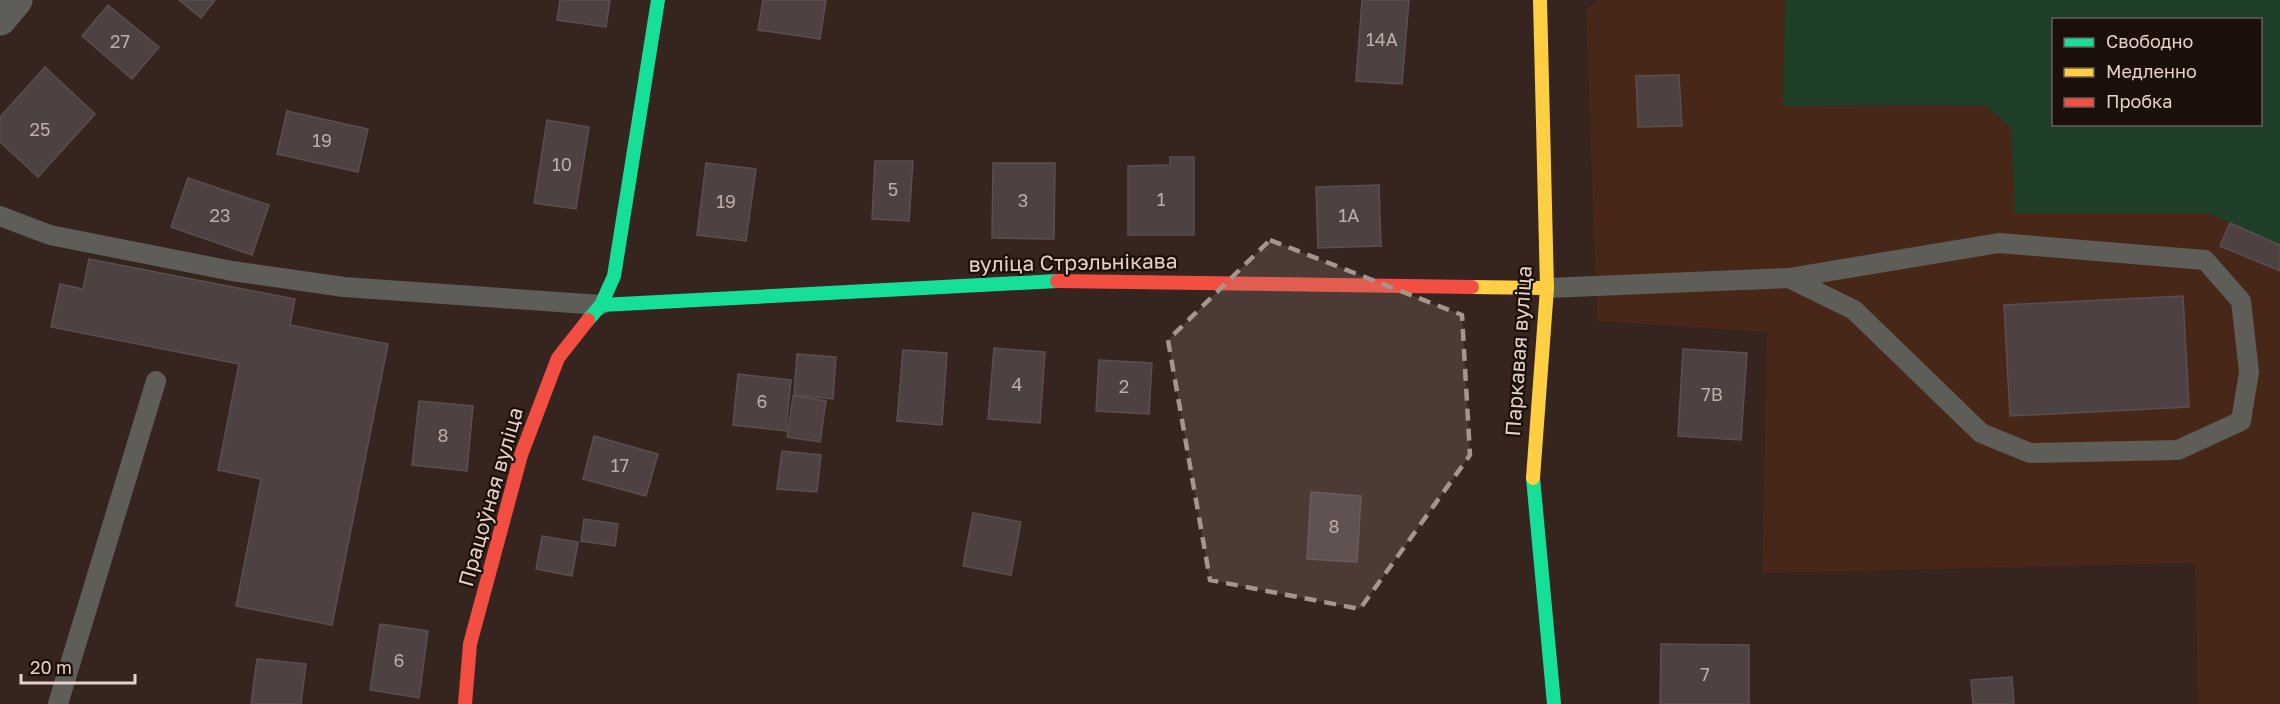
<svg xmlns="http://www.w3.org/2000/svg" width="2280" height="704" font-family="'Golos Text',sans-serif">
  <style>
    .built { fill: #472718 }
    .green { fill: #203f29; fill-rule: evenodd }
    .building { fill: #4e4141; stroke: #5b4e4f; stroke-width: 1.5 }
    .lines { fill: none; stroke-linecap: round; stroke-linejoin: round }
    .lane { stroke: #5e5d58; stroke-width: 20 }
    .street { stroke: #5e5d58; stroke-width: 33 }
    .fast { stroke: #16e098; stroke-width: 14 }
    .slow { stroke: #ffcf43; stroke-width: 14 }
    .jam { stroke: #f24e42; stroke-width: 14 }
    .marked { fill: #a7958d; fill-opacity: 0.2; stroke: #a7958d; stroke-width: 4.5; stroke-dasharray: 12 8; stroke-linejoin: round }
    .labels { text-anchor: middle; stroke-width: 4.5; stroke-linejoin: round; paint-order: stroke }
    .number-label { font-size: 18px; fill: #beada7 }
    .street-label { font-size: 21px; fill: #e4d1c9; stroke: #1b0f09 }
  </style>
  <rect width="100%" height="100%" fill="#35251e"/>
  <path class="built" d="M1599,0H1785L1783,106L1985,105L2011,128L2016,213H2208L2280,245V704H2198L2195,563L1762,573L1767,332L1597,321L1586,9Z"/>
  <path class="green" d="M1785,0H2280V245L2208,213H2015L2011,128L1985,105L1783,106ZM2054,20H2260V124H2054Z"/>
  <path class="building" d="M179,0H215L201,18Z
    M560,0H610L606,27L557,20Z
    M763,0H826L820,39L758,30Z
    M1362,0H1409L1402,84L1356,81Z
    M108,5L159,47L132,79L82,36Z
    M45,67L95,114L38,177L0,142V117Z
    M1679,75L1682,126L1638,127L1636,76Z
    M287,111L368,129L358,172L277,154Z
    M547,120L589,127L576,209L534,203Z
    M1170,157H1194V235H1128V166L1170,165Z
    M875,161H913L909,221L872,219Z
    M706,163L756,169L746,241L697,235Z
    M993,163H1055L1054,239L992,238Z
    M188,178L269,205L252,255L171,227Z
    M1379,185L1381,246L1318,248L1316,187Z
    M2230,223L2280,245V271L2220,246Z
    M89,259L295,299L290,325L388,344L332,625L236,606L261,479L218,470L239,364L51,327L60,284L83,289Z
    M2183,296L2189,407L2010,416L2004,305Z
    M994,348L1045,352L1040,423L988,419Z
    M1683,349L1747,353L1741,440L1678,436Z
    M903,350L947,353L942,425L897,421Z
    M797,354L836,357L833,399L794,395Z
    M1099,360L1152,363L1149,414L1096,411Z
    M738,374L791,380L786,431L733,425Z
    M793,396L826,401L820,442L787,437Z
    M419,401L473,406L467,471L412,465Z
    M594,436L658,454L646,496L583,479Z
    M782,451L821,455L817,492L777,489Z
    M1311,492L1361,496L1357,562L1307,559Z
    M973,513L1021,522L1011,575L963,566Z
    M584,519L618,524L615,546L581,541Z
    M542,536L578,542L572,576L536,569Z
    M380,624L428,631L419,698L370,690Z
    M1661,644L1749,645V704H1660Z
    M257,659L306,664L301,704H251Z
    M2012,677L2014,704H1973L1971,680Z"/>
  <g class="lines">
    <path class="lane" d="M0,216L50,235L232,271L344,287L601,305
      M1547,288L1789,278L1854,310L1981,433L2030,453L2178,450L2241,421L2249,372L2241,301L2205,260L1999,243L1789,278
      M58,704L156,381"/>
    <path class="street" d="M0,19L16,0"/>
    <path class="fast" d="M601,305L1057,281
      M588,320L601,305L614,276L658,0
      M1533,478L1554,704"/>
    <path class="slow" d="M1472,287L1547,288
      M1533,478L1547,288L1540,0"/>
    <path class="jam" d="M1057,281L1472,287
      M465,704L470,644L521,455L558,358L588,320"/>
  </g>
  <path class="marked" d="M1270,240L1462,315L1470,455L1360,609L1210,580L1168,340Z"/>
  <g class="labels">
    <g class="number-label">
      <text x="1382" y="46">14А</text>
      <text x="120" y="48">27</text>
      <text x="40" y="136">25</text>
      <text x="322" y="147">19</text>
      <text x="562" y="171">10</text>
      <text x="893" y="196">5</text>
      <text x="1161" y="206">1</text>
      <text x="1023" y="207">3</text>
      <text x="726" y="208">19</text>
      <text x="220" y="222">23</text>
      <text x="1349" y="222">1А</text>
      <text x="1017" y="391">4</text>
      <text x="1124" y="393">2</text>
      <text x="1712" y="401">7В</text>
      <text x="762" y="408">6</text>
      <text x="443" y="442">8</text>
      <text x="620" y="472">17</text>
      <text x="1334" y="533">8</text>
      <text x="399" y="667">6</text>
      <text x="1705" y="681">7</text>
    </g>
    <g class="street-label">
      <text transform="translate(1073 263) rotate(-1)" y="7">вуліца Стрэльнікава</text>
      <text transform="translate(1519 351) rotate(-86)" y="7">Паркавая вуліца</text>
      <text transform="translate(491 497) rotate(-74)" y="7">Працоўная вуліца</text>
    </g>
  </g>
  <rect x="2052" y="18" width="210" height="108" fill="#1b0f09" stroke="#6b5d56" stroke-width="1.5"/>
  <rect x="2064" y="38" width="30" height="9" fill="#16e098" stroke="#6b5d56" stroke-width="1.5"/>
  <text x="2106" y="48" font-size="18" fill="#e4d1c9">Свободно</text>
  <rect x="2064" y="68" width="30" height="9" fill="#ffcf43" stroke="#6b5d56" stroke-width="1.5"/>
  <text x="2106" y="78" font-size="18" fill="#e4d1c9">Медленно</text>
  <rect x="2064" y="98" width="30" height="9" fill="#f24e42" stroke="#6b5d56" stroke-width="1.5"/>
  <text x="2106" y="108" font-size="18" fill="#e4d1c9">Пробка</text>
  <path d="M21 674v9h114v-9" fill="none" stroke="#e4d1c9" stroke-width="3"/>
  <text x="30" y="674" font-size="18" fill="#e4d1c9" stroke="#1b0f09" stroke-width="4.5" paint-order="stroke">20 m</text>
</svg>
